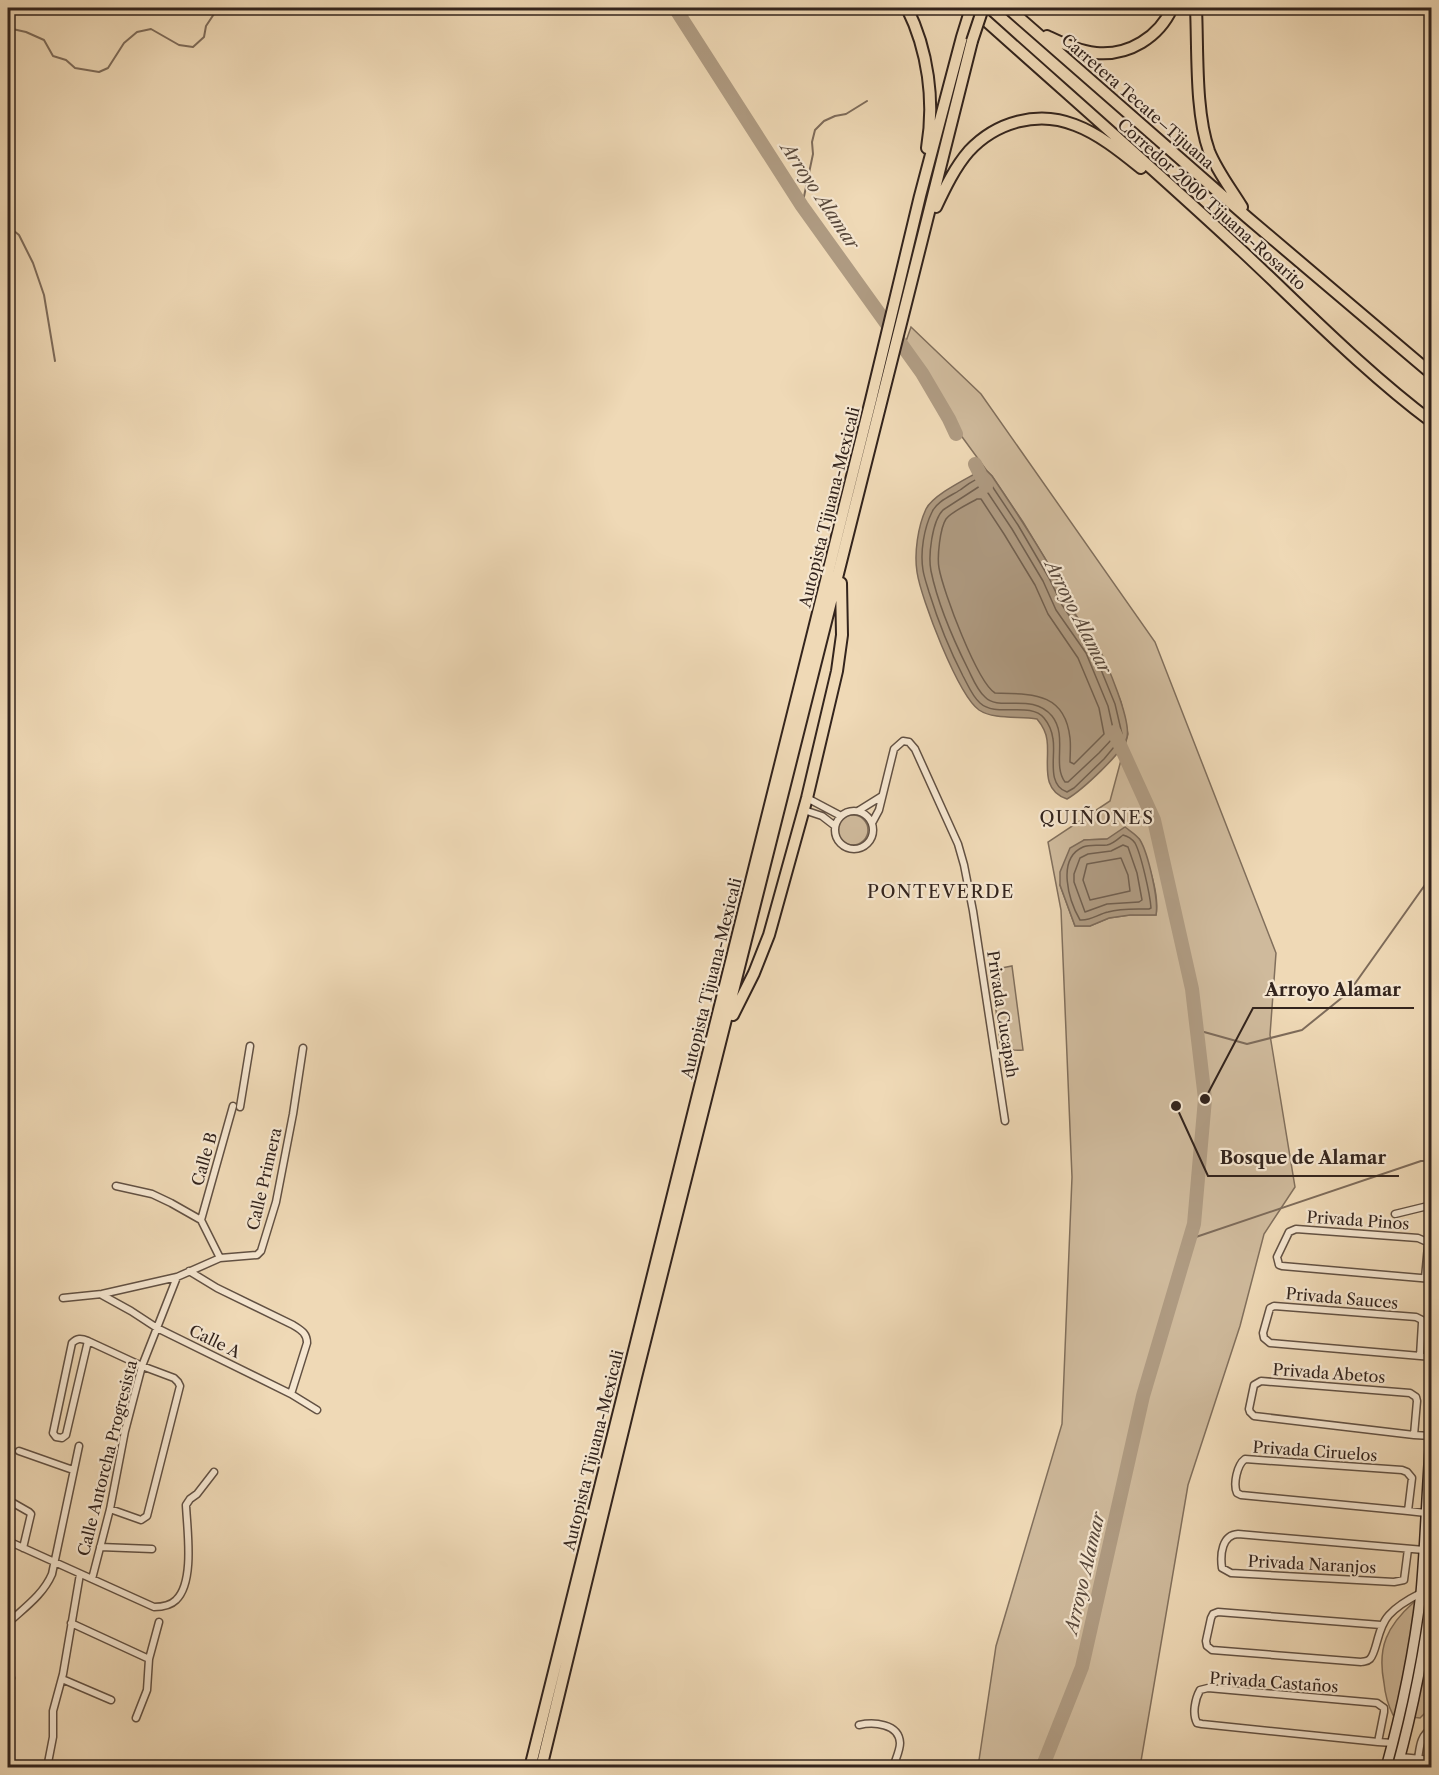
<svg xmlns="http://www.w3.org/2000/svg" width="1439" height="1775" font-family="'Libre Caslon Text',serif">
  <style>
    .green { fill: #cfba9c; stroke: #816f5c; stroke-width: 1.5; fill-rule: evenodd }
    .water { fill: #af9b82; stroke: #7d6b5a; stroke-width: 1.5 }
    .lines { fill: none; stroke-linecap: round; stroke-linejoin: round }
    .shore { stroke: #716050; stroke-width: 1.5 }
    .stream { stroke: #7d6b5a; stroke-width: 2 }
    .river { stroke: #af9b82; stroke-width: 14 }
    .street-casing { stroke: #625143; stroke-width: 9 }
    .secondary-casing { stroke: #33241d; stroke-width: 12 }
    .highway-casing { stroke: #33241d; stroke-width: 14 }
    .street { stroke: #f5e6d0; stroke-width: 6 }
    .secondary { stroke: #f5e6d0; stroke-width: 9 }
    .highway { stroke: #efd9b6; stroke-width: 10 }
    .highway-bridge-casing { stroke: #33241d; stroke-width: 14; stroke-linecap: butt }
    .highway-bridge { stroke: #efd9b6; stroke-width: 10 }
    .labels { text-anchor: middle; stroke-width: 4.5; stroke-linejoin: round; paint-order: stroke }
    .street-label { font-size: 16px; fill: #33241d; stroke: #f5e6d0 }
    .water-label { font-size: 18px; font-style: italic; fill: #58483b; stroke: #f5e6d0 }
    .neighbourhood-label { font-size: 18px; letter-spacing: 1.5px; fill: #33241d; stroke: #f5e6d0 }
    .leader { fill: none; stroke: #33241d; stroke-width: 2 }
    .callout-dot { fill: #33241d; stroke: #f5e6d0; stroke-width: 2 }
    .callout-label { font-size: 18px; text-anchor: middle; font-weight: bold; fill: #33241d; stroke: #f5e6d0; stroke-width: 4.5; stroke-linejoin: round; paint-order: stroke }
  </style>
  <rect width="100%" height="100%" fill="#efd9b6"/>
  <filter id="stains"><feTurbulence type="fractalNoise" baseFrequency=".00333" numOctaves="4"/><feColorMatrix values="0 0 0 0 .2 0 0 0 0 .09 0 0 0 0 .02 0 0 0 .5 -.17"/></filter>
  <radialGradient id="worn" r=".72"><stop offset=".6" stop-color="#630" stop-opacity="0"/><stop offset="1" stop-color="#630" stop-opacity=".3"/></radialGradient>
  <path class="green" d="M911,327L981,394L1155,642L1276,953L1270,1035L1295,1187L1264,1234L1240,1326L1188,1485L1140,1767H978L996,1646L1062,1424L1072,1177L1061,910L1048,842L1110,801L1128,734L1121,702L1098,647L1067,602L1055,575L1023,522L992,476L987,471L949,419L922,373L904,347ZM1107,839H1139C1147,860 1160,893 1156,915H1130L1109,918L1090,926H1075L1060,885L1084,840Z
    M838 830a15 15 0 1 1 30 0a15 15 0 1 1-30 0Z
    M1012,966L1023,1050C1013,1051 1009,1050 1003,1042L1000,1043L991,970Z
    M1414,1602L1431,1604V1707L1420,1718L1393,1715C1388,1705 1385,1694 1384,1683C1377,1647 1387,1626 1414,1602Z"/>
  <path class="water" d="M987,471L992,476C1013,507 1034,539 1053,572C1058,582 1061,592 1067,602C1075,617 1089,631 1098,647C1107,663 1131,720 1127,737C1124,752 1081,791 1067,799C1039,790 1050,761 1047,740C1046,731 1042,725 1037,719C1019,716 994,720 979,710C958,695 921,599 917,572C914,553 918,526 926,509C933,495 964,480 978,472Z
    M1125,827C1130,831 1137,835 1140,840C1148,853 1159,900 1156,915H1130L1109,918L1090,926H1075L1060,885V872L1070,848L1084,840L1107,839Z"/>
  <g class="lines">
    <path class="shore" d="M984,477L988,480L1018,525L1049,578L1062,605L1093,650L1115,704L1122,734L1119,741L1104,759L1074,788L1067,792C1046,785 1056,755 1053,739C1052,731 1049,724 1044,718C1030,701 996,718 980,703C972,696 968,685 963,676C949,649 938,621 929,592C927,585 924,577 923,570C920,552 924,528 932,512C937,501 951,496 960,490C967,485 975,478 984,477Z
      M980,486L984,487L1012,529L1043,581L1056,610L1086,653L1108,706L1114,733L1113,738L1099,753L1068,782H1065C1052,765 1068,736 1052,716C1032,692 999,712 985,697C977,690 973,679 968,669C953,639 938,605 931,571C928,556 932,521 943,510Z
      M977,499H981L1004,534L1035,585L1048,614L1078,658L1099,708L1104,734L1074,764L1070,762C1070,755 1071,746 1070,738C1065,692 1032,694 995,693C977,682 943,591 939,568C937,557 940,528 946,519C951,512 970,503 977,499Z
      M1123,835C1127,836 1132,839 1135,843C1141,854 1150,894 1151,908L1149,909C1135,909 1121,908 1108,912C1098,914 1091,921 1080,920C1069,901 1056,859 1083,847C1090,844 1099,846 1107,845C1113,844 1118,839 1123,835Z
      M1123,845L1128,847L1137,873L1142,900L1139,902L1107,904L1085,912L1074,882V874L1080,858L1088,854L1111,851Z
      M1121,858L1128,875L1130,891L1090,900L1083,880L1087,864Z"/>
    <path class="stream" d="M1040,8H1042
      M8,28L26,32L44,40L53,56L66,60L75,68L99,72L108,68L124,43L137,32L151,29L179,45L193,47L204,37L206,26L214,14L213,8
      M802,206L813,154L812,142L815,130L824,121L835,116L846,114L867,101
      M8,226L19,235L33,263L44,295L55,361
      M1197,1030L1247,1044L1302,1030L1349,992L1432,875
      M1190,1239L1421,1161H1432"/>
    <path class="river" d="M675,8L802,206L922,373L949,419L956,434
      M975,464L986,486
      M1042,1768L1082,1667L1143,1396L1194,1224L1205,1099L1192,989L1154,820L1114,732"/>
    <defs>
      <path id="street" d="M807,798L841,816
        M804,810L822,816L835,826
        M835 830a19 19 0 1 1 38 0a19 19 0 1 1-38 0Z
        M858,811L882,796
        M872,823L879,810L894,749L903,741L909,742L915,749L958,844L964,865L973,911L1005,1121
        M240,1107L250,1046
        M116,1186L152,1194L171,1203L201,1220L220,1258
        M1395,1214L1432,1205
        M201,1220L233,1106
        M189,1271L217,1288L293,1325C301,1330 307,1333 307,1343L291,1394
        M1425,1278L1428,1246L1427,1242L1418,1238L1296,1229L1289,1232L1277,1257L1279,1265L1282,1266L1432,1279
        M102,1295L131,1311L157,1328L291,1394L317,1410
        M63,1298L102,1294L177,1277L220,1258L257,1255L261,1251L276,1202L293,1114L303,1048
        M88,1341L66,1435L62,1438L56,1437L53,1433L72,1343C77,1338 81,1338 88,1341L142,1366L174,1378L178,1382L180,1386L147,1516L141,1520L110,1509
        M1420,1356L1422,1323V1320L1416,1317L1274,1306L1270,1308L1263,1333L1264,1338L1270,1343L1432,1357
        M1414,1435L1417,1401L1416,1397L1410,1393L1261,1381L1254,1385L1249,1409L1250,1412L1254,1416L1414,1435L1431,1436
        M19,1451L73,1470
        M8,1500L29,1512L31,1514L23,1548
        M1408,1511L1412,1478L1407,1472L1402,1470L1245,1459C1237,1465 1233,1484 1237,1493L1241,1495L1408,1511L1426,1513
        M8,1541L154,1607C162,1607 170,1606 176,1600C195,1582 187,1529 186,1505L190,1499L197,1494L214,1472
        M100,1547L152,1549
        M1408,1549L1404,1580L1394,1582L1231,1573L1222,1568C1220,1554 1222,1535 1238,1534L1424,1550
        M92,1579L110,1509L125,1431L142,1366L177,1277
        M8,1623C24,1608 43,1595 52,1574L79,1446
        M71,1623L149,1659
        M1381,1625L1218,1612L1213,1614L1211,1618L1206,1641L1207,1646L1212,1650L1361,1662C1365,1661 1367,1662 1370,1659C1377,1652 1377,1628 1389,1615C1398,1605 1409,1599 1421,1593H1424
        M8,1677L11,1678
        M62,1679L111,1700
        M136,1718L147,1690L149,1659L159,1622
        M859,1725C873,1722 899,1723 900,1743C900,1751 895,1760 893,1768
        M1378,1742L1384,1712V1708L1377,1703L1208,1688L1200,1690C1195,1699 1192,1714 1197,1723L1202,1724L1378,1742L1393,1743
        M1400,1757L1432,1760
        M1418,1759C1420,1746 1420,1736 1432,1728
        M47,1768L53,1737V1711L63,1674L80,1574
        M793,1768H803
        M1188,1768L1193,1766L1214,1768"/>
      <path id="secondary" d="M1386,1768C1402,1710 1414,1652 1421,1593C1426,1537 1427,1480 1432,1424
        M1397,1768C1413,1709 1425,1649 1432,1589"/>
      <path id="highway" d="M907,8C928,50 935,101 927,148
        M1008,8L1248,218L1432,374
        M1196,8C1198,50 1195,112 1209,151C1217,171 1231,189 1242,207
        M974,10C1063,90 1154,169 1242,251C1304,309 1364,371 1432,422
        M1047,36C1062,43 1078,51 1096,53C1129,56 1159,37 1172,8
        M936,207C945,188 955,167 969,151C996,122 1038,110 1075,125C1099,134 1121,152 1141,168
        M733,1015L754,973L769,935L807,798L837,671L842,635L841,583
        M530,1768L871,400L920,196L962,37L971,8
        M541,1768L636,1377L972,41"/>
    </defs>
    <use href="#street" class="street-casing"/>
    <use href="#secondary" class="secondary-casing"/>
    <use href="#highway" class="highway-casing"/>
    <use href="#street" class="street"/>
    <use href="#secondary" class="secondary"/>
    <use href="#highway" class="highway"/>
    <defs>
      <path id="highway-bridge" d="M972,41L983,8"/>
    </defs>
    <use href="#highway-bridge" class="highway-bridge-casing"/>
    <use href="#highway-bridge" class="highway-bridge"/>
  </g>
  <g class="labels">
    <g class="street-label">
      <text transform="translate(1138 101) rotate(41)" y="6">Carretera Tecate–Tijuana</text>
      <text transform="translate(1212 204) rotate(42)" y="6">Corredor 2000 Tijuana-Rosarito</text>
      <text transform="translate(829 507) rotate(-76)" y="6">Autopista Tijuana-Mexicali</text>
      <text transform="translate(711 978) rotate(-76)" y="6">Autopista Tijuana-Mexicali</text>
      <text transform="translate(1003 1014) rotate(81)" y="6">Privada Cucapah</text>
      <text transform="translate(204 1159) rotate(-74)" y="6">Calle B</text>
      <text transform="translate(264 1179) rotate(-77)" y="6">Calle Primera</text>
      <text transform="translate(1358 1220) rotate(4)" y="6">Privada Pinos</text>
      <text transform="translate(1342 1298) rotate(5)" y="6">Privada Sauces</text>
      <text transform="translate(215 1341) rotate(26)" y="6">Calle A</text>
      <text transform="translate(1329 1373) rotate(4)" y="6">Privada Abetos</text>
      <text transform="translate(593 1450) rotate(-76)" y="6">Autopista Tijuana-Mexicali</text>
      <text transform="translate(1315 1451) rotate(4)" y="6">Privada Ciruelos</text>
      <text transform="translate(107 1458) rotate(-76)" y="6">Calle Antorcha Progresista</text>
      <text transform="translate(1312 1564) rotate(3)" y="6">Privada Naranjos</text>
      <text transform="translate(1274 1682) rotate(4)" y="6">Privada Castaños</text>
    </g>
    <g class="water-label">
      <text transform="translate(820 196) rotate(56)" y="6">Arroyo Alamar</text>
      <text transform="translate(1078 617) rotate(63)" y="6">Arroyo Alamar</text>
      <text transform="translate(1085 1573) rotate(-77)" y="6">Arroyo Alamar</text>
    </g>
    <g class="neighbourhood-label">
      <text x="1097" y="824">QUIÑONES</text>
      <text x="941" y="898">PONTEVERDE</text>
    </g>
  </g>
  <path class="leader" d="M1205 1099L1253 1008H1414M1176 1106L1208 1176H1399"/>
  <g class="callout-dot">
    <circle cx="1205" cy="1099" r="6"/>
    <circle cx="1176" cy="1106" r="6"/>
  </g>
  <g class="callout-label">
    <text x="1333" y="996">Arroyo Alamar</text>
    <text x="1303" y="1164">Bosque de Alamar</text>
  </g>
  <rect width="1439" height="1775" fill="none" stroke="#efd9b6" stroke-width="30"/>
  <rect x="9" y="9" width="1421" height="1757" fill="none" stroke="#33241d" stroke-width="3"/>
  <rect x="15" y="15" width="1409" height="1745" fill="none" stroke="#33241d" stroke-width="1.5"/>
  <rect width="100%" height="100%" filter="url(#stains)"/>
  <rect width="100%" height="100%" fill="url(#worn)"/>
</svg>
